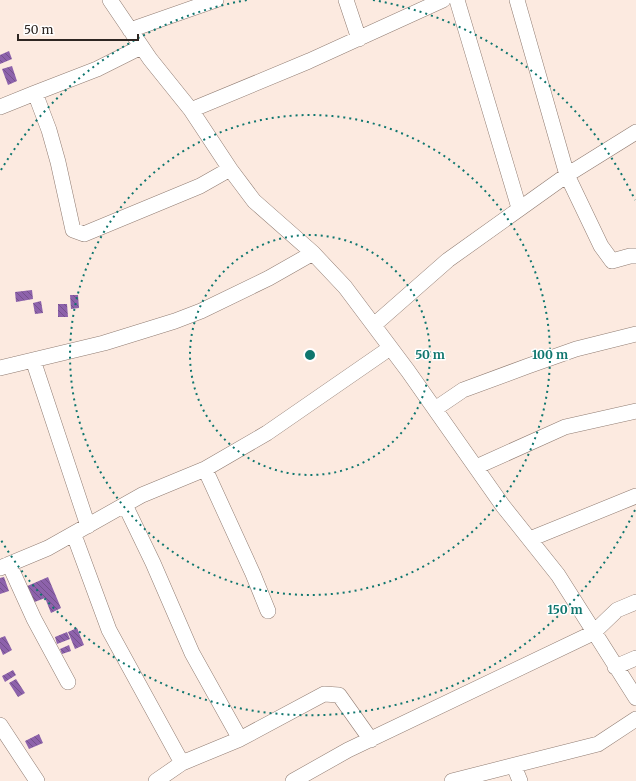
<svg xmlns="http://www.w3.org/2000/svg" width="636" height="781" font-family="Merriweather,serif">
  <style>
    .building { fill: url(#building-back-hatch) }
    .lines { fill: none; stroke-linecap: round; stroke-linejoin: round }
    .minor-casing { stroke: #907c72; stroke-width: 16 }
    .minor { stroke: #fff; stroke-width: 15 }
    .ring { fill: none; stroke: #0f766e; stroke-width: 2; stroke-dasharray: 2 4 }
    .centre { fill: #0f766e; stroke: #fff; stroke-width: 2 }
    .ring-label { font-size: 12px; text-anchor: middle; font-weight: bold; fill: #0f766e; stroke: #fff; stroke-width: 3; stroke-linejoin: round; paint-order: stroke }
  </style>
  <defs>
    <pattern id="building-back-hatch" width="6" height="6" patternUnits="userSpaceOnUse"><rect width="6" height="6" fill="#8d62ab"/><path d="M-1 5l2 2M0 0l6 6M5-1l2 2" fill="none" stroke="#74518b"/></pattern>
  </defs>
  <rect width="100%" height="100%" fill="#fceae0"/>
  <path class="building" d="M9,51L12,59L0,64V55Z
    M12,66L17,81L8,85L2,69Z
    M32,290L33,299L16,302L15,292Z
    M70,295H78L79,308L71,309Z
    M41,301L43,313L35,314L33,303Z
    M58,304H67L68,317H58Z
    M4,577L9,591L0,594V578Z
    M48,577L61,608L51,613L45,598L32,603L25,587Z
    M77,628L84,645L75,649L68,632Z
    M67,632L70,639L57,644L55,637Z
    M5,636L12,650L3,655L0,648V638Z
    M69,645L71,651L62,654L60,649Z
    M13,670L16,675L5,682L2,676Z
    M16,679L25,693L18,697L9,683Z
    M39,734L43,743L29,749L25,741Z"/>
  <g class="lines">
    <defs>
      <path id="minor" d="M110,0L150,59L191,110L230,169L254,201L313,253L345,287L408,371L503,506L558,575L636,698
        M346,0L359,39
        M457,0L519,208
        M517,0L567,175L601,246L612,261L630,256H636
        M130,30L216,0
        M141,47L97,69L35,93L49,130L58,162L73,230L84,234L200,186L230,169
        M0,107L35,93
        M191,110L309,61L443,0
        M374,325L448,260L567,175L636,132
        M33,360L88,526
        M0,368L104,343L175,321L201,311L269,278L313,253
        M435,409L463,390L528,366L576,349L636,334
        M476,467L565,427L636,411
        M205,469L253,574L268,611
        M125,505L153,563L192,653L240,739
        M74,535L109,630L182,763
        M530,539L636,496
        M9,564L34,619L68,682
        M0,568L48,548L142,495L205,469L267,433L390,348
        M615,667L636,658
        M0,725L37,781
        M514,766L520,781
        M156,781L182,763L240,739L324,694L339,695L371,740
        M293,781L348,750L593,633L617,610L636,602
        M452,781L598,744L636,719"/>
    </defs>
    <use href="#minor" class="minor-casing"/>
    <use href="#minor" class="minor"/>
  </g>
  <g class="ring">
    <circle cx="310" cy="355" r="120"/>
    <circle cx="310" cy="355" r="240"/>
    <path d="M635 510A360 360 0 0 1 1 540M1 170A360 360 0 0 1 247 0M373 0A360 360 0 0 1 635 200"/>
  </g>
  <circle cx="310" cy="355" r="6" class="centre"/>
  <g class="ring-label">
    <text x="430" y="359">50 m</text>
    <text x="550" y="359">100 m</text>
    <text x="565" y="614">150 m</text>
  </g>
  <path d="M18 34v6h120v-6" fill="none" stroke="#2e2622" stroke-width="2"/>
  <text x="24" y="34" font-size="12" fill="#2e2622" stroke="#ffffff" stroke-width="3" paint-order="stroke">50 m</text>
</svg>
